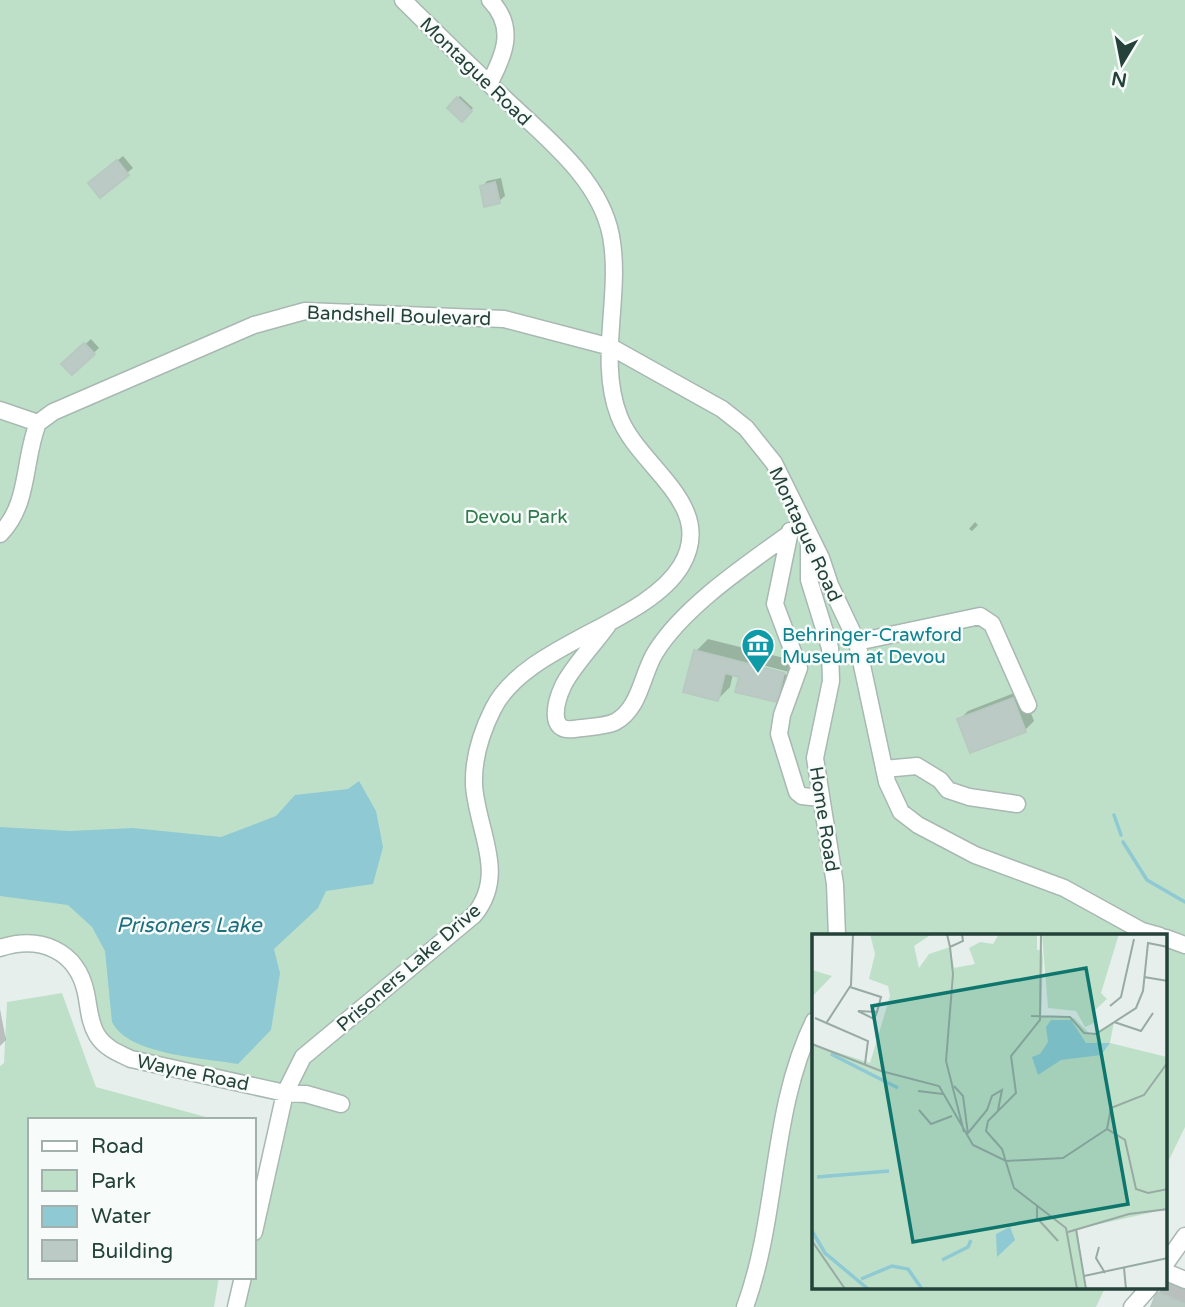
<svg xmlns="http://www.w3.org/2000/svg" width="1185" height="1307" font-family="'Varela Round',sans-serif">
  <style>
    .green { fill: #bfe0c8 }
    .water { fill: #8ec9d4 }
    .shadow { fill: #0003 }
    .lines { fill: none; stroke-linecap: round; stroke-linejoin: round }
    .stream { stroke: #8ec9d4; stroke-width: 3.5 }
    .building { fill: #bbcac4; stroke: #b8c9c2; stroke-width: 2 }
    .minor-casing { stroke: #a8b8b2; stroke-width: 19 }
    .minor { stroke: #fff; stroke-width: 16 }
    .labels { text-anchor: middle; stroke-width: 5; stroke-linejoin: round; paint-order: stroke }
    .street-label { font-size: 19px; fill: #24423a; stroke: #f7fbf9 }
    .park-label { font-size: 19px; fill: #2d7a4b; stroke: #f7fbf9 }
    .culture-label { font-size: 19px; fill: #0d838f; stroke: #f7fbf9; text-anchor: start }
    .water-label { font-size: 21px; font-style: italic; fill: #1c6f80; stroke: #f7fbf9 }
    .inset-river { fill: none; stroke: #8ec9d4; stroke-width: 3.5 }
    .inset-road { fill: none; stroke: #98aaa4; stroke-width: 2 }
    .view { fill: #0f766e; fill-opacity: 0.15; stroke: #0f766e; stroke-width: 3.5 }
    .inset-edge { fill: none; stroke: #24423a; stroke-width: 3.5 }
  </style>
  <rect width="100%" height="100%" fill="#e6efeb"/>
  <path class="green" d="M0,0H1185V1127L1166,1166V936H814V1288H1105L1096,1307H236L243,1277H254V1232L285,1093L111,1049L64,953L0,948Z
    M62,993L96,1087L217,1120H30V1277H219L214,1307H0V1066L4,1063L7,1002Z"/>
  <path class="water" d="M359,781L376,811L383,847L373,884L326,891L318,908L274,949L280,973L271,1030L238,1064C204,1058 128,1055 112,1022L105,951L92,927L68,905L0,896V827L70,831L133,828L221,837L276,816L295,795L348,789Z"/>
  <path class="shadow" d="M460,96L473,108L462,119L449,108Z
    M123,156L133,168L127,173L96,178Z
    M501,178L505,196L499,201L482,187L487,181Z
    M91,339L99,348L72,373L64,364Z
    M975,522L978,525L972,531L969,529Z
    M708,639L796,661L793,673L750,662V666L792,676L789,688L777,700L741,675L733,674L730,687L718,699L696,651Z
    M1022,690L1034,721L1025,730L959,720L968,711Z
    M0,1009L6,1040L0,1046Z
    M1170,1281L1185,1287V1307H1153L1158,1293Z"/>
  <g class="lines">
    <path class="stream" d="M1114,815L1121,835
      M1123,842L1147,880L1185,902"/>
  </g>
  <path class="building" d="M457,97L472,111L462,122L447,108Z
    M117,160L129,175L100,198L88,183Z
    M495,182L500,203L484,207L480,186Z
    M84,343L95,354L72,375L61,364Z
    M694,650L784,673L777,702L735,692L739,677L725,673L718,701L683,692Z
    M1013,698L1026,732L970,753L957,719Z
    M1157,1292L1185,1304V1307H1151Z"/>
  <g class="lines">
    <defs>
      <path id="minor" d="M489,84C505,54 516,27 490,0
        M0,410L38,423
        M38,423L53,412L254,325L305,311L504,319L611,347L722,409L746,428L774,463L821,558L830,585L857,642L887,782L901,812L918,825L975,855L1064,888L1142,931L1160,936
        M790,531L775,604L799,668L782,715L779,734L797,792L802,796L820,798
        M0,534C30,504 23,460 38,423
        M809,541V580L830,648L831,681L815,758L835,884L837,936
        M610,622C598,640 571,668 563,686C556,701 547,733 574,729C586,727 604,727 615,722C640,709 642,674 655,653C683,607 746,565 789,534
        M857,642L980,616L992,624L1028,705
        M884,769L917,766L940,780L948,790L969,797L1017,804
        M1166,938L1185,945
        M0,948C40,935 77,950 86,993C89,1007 89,1022 97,1035C105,1048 118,1053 131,1059L285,1093L306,1094L341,1104
        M254,1232L285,1093L303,1057L474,915C508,874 477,831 474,785C473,759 481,733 493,709C525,644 646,624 681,566C718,505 638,467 619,416C597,359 622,295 611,236C600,177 541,134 501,95C468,64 435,32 403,0
        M1166,1263L1185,1236
        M1166,1272L1185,1280
        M236,1307L243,1277
        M745,1307C779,1214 770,1111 814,1021
        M1132,1307L1149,1288"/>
    </defs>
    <use href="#minor" class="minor-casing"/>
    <use href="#minor" class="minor"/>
  </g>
  <defs>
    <symbol id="museum-pin" viewBox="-11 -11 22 30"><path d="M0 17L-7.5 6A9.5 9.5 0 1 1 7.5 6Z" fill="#0f9aa8" stroke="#f7fbf9"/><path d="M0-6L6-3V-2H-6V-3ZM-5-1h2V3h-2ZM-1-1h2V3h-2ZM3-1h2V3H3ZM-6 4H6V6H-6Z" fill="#fff"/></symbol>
  </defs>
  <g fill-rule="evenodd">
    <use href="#museum-pin" x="739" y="626" width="38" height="52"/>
  </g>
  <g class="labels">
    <g class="street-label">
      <text transform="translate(476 71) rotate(44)" y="7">Montague Road</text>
      <text transform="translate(399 315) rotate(2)" y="7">Bandshell Boulevard</text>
      <text transform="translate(806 534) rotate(65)" y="7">Montague Road</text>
      <text transform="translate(825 819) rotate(81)" y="7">Home Road</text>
      <text transform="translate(408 967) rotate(-41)" y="7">Prisoners Lake Drive</text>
      <text transform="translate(193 1072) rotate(12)" y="7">Wayne Road</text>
    </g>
    <g class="park-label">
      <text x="516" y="523">Devou Park</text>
    </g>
    <g class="culture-label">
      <text x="782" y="641">Behringer-Crawford<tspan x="782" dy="22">Museum at Devou</tspan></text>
    </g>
    <g class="water-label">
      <text x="189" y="932">Prisoners Lake</text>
    </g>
  </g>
  <g transform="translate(812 934)">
    <rect width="355" height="355" fill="#e6efeb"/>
    <path d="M58,0H120L102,12L107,34L117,20L138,13L142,34L163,30L157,14L168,8L181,10L187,0H225V16H230L231,27L229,82L262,84L279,101L302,88L298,109L355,123V275L265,295L274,355H0V110L58,129L78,62L76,52L57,45L63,20ZM230,0H307L289,59L295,65L281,78L282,89L273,93L264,77L236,74ZM0,36L20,42L0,63Z" fill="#bfe0c8"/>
    <path d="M239,86H259L274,109H298L289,121L249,126L226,141L220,123L228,120L236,108L234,93ZM198,293L203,306L185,323L184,300Z" fill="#8ec9d4"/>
    <path class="inset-river" d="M19,120L86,154M5,243L77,237M0,297L13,319L56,355M130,326L156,313L159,306M49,345L80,332L96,335L110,355"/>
    <path class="inset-road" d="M135,0L138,13L151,7L150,0M229,0L228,86L199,122L204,159L176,187L174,197L190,215L202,254L254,294L265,355M138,13L141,40L134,127L152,198M332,43L356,47M38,53L69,63L65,78L46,77L62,85L65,78M298,72L309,63L322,5M219,82L258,83L272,99L284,100L324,74L331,57L336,9L356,13M3,84L56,107L53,130M15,88L39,51L41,0M302,88L329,97L341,79M0,110L69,137L127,152L161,211L194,227L251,224L295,195M142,152L151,162L156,200M106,157L131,160M107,176L119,190L140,182M295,195L313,206L324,255L336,259L356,255M295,195L299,174L332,161L356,128M156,199L175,176L180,162L190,156L186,176M225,271V284L246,307M264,295L274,355M256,298L317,280L356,275M0,307L33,355M287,313L284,324L293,339M312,334L314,355M272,342L356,324"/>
    <path class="view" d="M274,34L316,270L101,308L60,72Z"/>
    <rect width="355" height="355" class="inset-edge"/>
  </g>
  <rect x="28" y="1118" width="228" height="161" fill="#f7fbf9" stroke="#a3b1ad" stroke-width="2"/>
  <rect x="42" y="1141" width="35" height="10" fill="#ffffff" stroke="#a3b1ad" stroke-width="2"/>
  <text x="91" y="1153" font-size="21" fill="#24423a">Road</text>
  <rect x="42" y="1170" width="35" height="21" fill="#bfe0c8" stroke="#a3b1ad" stroke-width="2"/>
  <text x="91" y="1188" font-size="21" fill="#24423a">Park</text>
  <rect x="42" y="1206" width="35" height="21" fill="#8ec9d4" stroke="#a3b1ad" stroke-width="2"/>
  <text x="91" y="1223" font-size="21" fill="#24423a">Water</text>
  <rect x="42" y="1240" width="35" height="21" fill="#bbcac4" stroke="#a3b1ad" stroke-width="2"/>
  <text x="91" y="1258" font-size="21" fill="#24423a">Building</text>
  <g transform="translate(1122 63) rotate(190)" stroke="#f7fbf9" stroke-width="5" paint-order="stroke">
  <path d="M0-5L12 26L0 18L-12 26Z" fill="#24423a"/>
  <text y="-10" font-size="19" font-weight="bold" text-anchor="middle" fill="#24423a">N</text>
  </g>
</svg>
